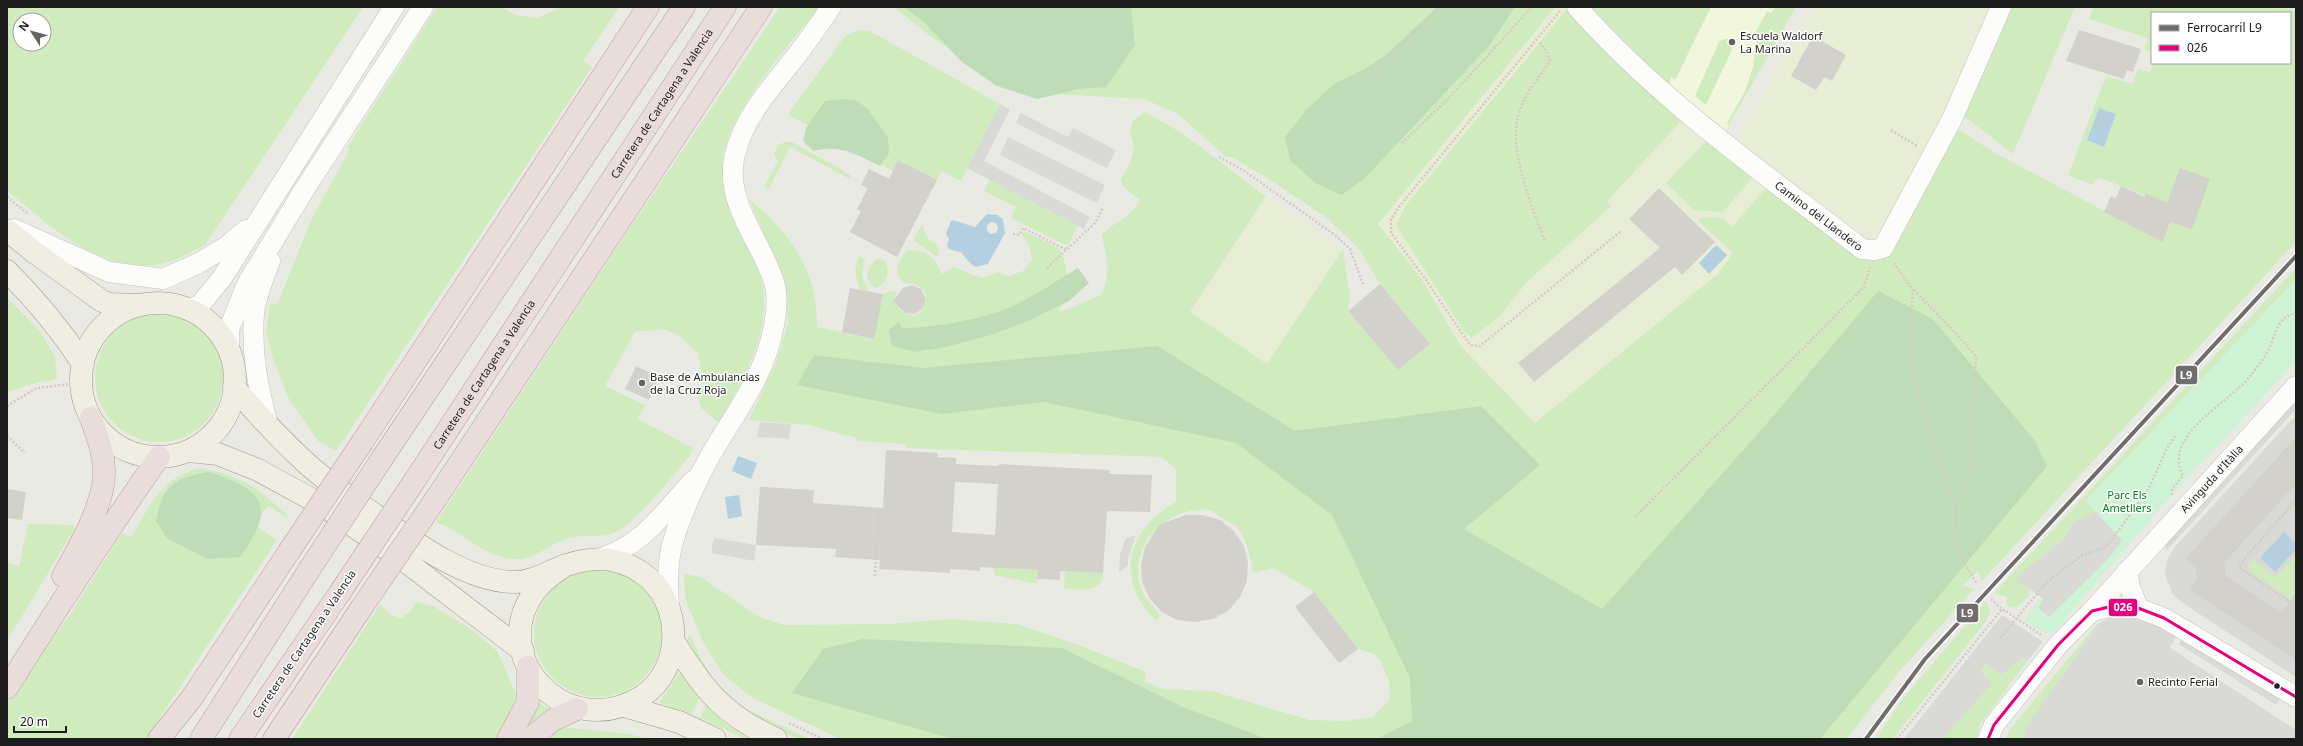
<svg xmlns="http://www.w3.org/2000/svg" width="2303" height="746" font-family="'Noto Sans',sans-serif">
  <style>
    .residential { fill: #d9d9d5 }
    .education { fill: #f2f6dd }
    .farmland { fill: #e8edd5 }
    .grass { fill: #d0ecbf; fill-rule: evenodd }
    .forest { fill: #bedcb6 }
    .park { fill: #cef4d5 }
    .parking { fill: #d9d9d6 }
    .water { fill: #b4d0e0; fill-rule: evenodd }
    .building { fill: #d3d1cc; fill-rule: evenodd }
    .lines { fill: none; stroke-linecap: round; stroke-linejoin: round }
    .minor-casing { stroke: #c3c3c0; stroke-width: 21 }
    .major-casing { stroke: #a09b81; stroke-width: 23 }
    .highway-casing { stroke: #c19a9f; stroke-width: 23 }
    .path { stroke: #d6c9c3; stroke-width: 2.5; stroke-dasharray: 2 2; stroke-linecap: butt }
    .minor { stroke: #fcfcfb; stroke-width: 20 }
    .major { stroke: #f0ede2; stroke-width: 22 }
    .highway { stroke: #e9dddc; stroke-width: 22 }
    .highway-bridge-casing { stroke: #c19a9f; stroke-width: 23; stroke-linecap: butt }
    .highway-bridge { stroke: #e9dddc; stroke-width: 22 }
    .bus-1-casing { stroke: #fff; stroke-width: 6 }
    .bus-1 { stroke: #e5007d; stroke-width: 3 }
    .rail-1-casing { stroke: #fff; stroke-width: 7 }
    .rail-1 { stroke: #706e6d; stroke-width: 4 }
    .poi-dot { fill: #646462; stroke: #fff; stroke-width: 1.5 }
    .bus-dot { fill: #1c1c1c; stroke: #fff; stroke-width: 1.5 }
    .labels { text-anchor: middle; stroke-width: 3; stroke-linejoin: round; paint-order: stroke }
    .poi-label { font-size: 11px; fill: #1c1c1c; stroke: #fff; text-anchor: start }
    .street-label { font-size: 11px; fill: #1c1c1c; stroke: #fff }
    .park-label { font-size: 11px; fill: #038022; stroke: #fff }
    .line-badge { stroke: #fff; stroke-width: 1.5 }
    .badge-label { font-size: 11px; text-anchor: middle; font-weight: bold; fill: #fff }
  </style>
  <rect width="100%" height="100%" fill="#eaeae4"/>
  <path class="residential" d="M2296,415V677L2181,602L2172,593L2165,574L2167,560L2174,548Z"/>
  <path class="education" d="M1703,7H1796L1724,134L1668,86Z"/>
  <path class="farmland" d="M1555,7H1565L1592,35L1776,195L1719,273L1535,423L1460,345L1421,278L1378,224Z
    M1814,7H1992L1947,115L1882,237L1872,239L1734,142Z
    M1266,196L1343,249L1267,364L1189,312Z"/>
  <path class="grass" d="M7,7H363L206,244C192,252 179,260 164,263C105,278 49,226 7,190ZM20,20H44V44H20Z
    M437,7H502L515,15L537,18L561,7H619L583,61L592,67L336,451L318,441L289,399L273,359L266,332L270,305L278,303L312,218L349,151L348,146Z
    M780,7H819C789,46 726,113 723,162C720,203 739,227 755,261C781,318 746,374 719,423L701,408L698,398L703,381L698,353L678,335L664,329L635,332L605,386L645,405L638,419L693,448L689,457C671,477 635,526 611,534C596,538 579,534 565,539C548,545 535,560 515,559C484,558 463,532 436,522L625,235Z
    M894,7H1555L1378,224L1421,278L1460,345L1535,423L1719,273L1733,253L1698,221L1702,217L1723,218L1732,227L1766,188L1866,257L1953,136L1959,130L1999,155L2163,242L2175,207L2098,177L2092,185L2068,175L2106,76L2132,84L2138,69L2150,72L2153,63H2290V13H2152V52L2144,50L2148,38L2089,19L2093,7H2280L2296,11V242L1982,581L1978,571L1963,586L1974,589L1897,674L1847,739H840L751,697L723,674L703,642L685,598L684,574L701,577L759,617L785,625L889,624L950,619L1017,624L1084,647L1146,672L1145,682L1164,689L1212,691L1310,720L1345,721L1373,717L1390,699L1389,681L1380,660L1372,653L1358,649L1314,592L1273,568L1253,573C1250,558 1248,543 1239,530C1236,525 1229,522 1224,519C1220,517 1214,511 1209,510C1168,506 1129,543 1140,585C1143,596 1152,606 1160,615L1156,621C1114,581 1127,528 1176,502V469L1162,457L906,448V444L857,441V438L808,425L749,420L776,363L788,323L785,283L749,199C791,234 818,271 817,327L874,339L882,294L891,291L897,292C890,307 904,314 916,316C933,302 928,282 905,284L897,275L898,264L906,250C917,250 928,252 935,261C939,266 938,270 943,274L953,267L982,278L998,272L1009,276L1023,271L1032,260L1029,245L1022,235L1024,231L1059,248C1066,260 1070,283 1066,296C1065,301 1060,307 1058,313L1101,295C1112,272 1106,259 1102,235C1116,219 1128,221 1140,200L1125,188L1120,181C1129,164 1139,152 1130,133L1133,121L1144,112C1189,133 1226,168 1266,196L1190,312L1267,364L1343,249L1350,297L1348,311L1398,370L1430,344L1380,284L1359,249L1327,218L1264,176L1231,157H1226L1178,114L1144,99L1032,93L992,77L930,36Z
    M1591,7H1711L1675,80L1671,77L1668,86Z
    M1775,7H1796L1729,125L1727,123L1746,89L1753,67L1757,41L1756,31L1767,11L1771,13Z
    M2010,7H2075L2013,154L1965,117L1964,114Z
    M1567,9L1683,119L1607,201L1611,206L1526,283L1500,316L1472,338L1463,330L1396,225L1406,205Z
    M858,30L870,31L1000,104L961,181L941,171L937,180L899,160L893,171L790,116V111L845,36Z
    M1723,39H1728L1733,43L1732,50L1706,105L1695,96L1719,42Z
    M1707,140L1753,177L1723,212L1694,210L1666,183Z
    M785,142H792L851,175L850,179L790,147L768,190L764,187L778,161L774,155L778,145Z
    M990,179L1078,225L1068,246L1011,218L1016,207L984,191Z
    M922,224L928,239L936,244L939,250L937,257L913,240Z
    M860,256L865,259L862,275L868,292L862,291C855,281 852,266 860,256Z
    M878,258L885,261C891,272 887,286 874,288L867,278L869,267Z
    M2296,268V279L2179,474L2053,633C2042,635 2035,627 2026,621L2027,616L2042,597L2044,599L2107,560L2122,541L2074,522L2062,541L2023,571L2016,580L2030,590L2029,596L2015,608L2008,607L2006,603L2007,597L1994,593Z
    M7,297L40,331L55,357L57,379L28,385L7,392Z
    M95 378a64 64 0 1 1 128 0a64 64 0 1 1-128 0Z
    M202,468C248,478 259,489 292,520L268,506L254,525L277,540L146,739H7V704L16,686L67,619L116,542L122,533L131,537C151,504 162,476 202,468Z
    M28,524L74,525V530L7,641V562L19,566Z
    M2296,555V603L2249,571L2248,564L2254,559L2275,578Z
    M993,568L1038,570L1037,584L995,575Z
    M534 633a64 64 0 1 1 128 0a64 64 0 1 1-128 0Z
    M1065,571L1103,573V579C1094,594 1078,589 1064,588Z
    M1986,601L1990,612L1986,621L1893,739H1876L1900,702Z
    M416,602L433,606L474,631L497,651L517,696L500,739H292L380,604L391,615L401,618L411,611Z
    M2099,623L2026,727L2024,739H2005L2011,728L2097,624Z
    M690,635L701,659L712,677L709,680L687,638Z
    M2023,657L2029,659L1981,723L1976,739H1943L1987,676L1981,668L1985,664L2001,675Z
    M680,672L699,698L692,714L659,703Z
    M723,689L748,710L810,739C776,739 747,711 720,692Z
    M538,702L552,711L529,726L528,725Z
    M705,705L728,726L750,739H745L700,718Z
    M561,727L629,734L649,739H542Z"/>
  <path class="forest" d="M904,7H1131L1135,45L1106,87L1079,89L1037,99L997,86L962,62L924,22Z
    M1437,7H1515L1489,46L1365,178L1342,195L1315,183L1290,160L1285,137L1307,109L1334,84L1365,69L1387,54Z
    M842,99L856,100L867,108L888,137L889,153L880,166C855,154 842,144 813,151L803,141L806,128L825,101Z
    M1078,268L1089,283L1069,301L1030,320L991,335L946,347L915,352L892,346L889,330L899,322L902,328C933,328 979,320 1008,308C1032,298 1055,282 1078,268Z
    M1878,291L1933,319L2035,441L2047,466L1820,739H1377L1412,721L1410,678L1332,515L1236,443L1044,402L942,414L797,385L814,355L923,368L1157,346L1295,431L1481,406L1540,465L1464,529L1602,609L1769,421Z
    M209,472C264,489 277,507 240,557L207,559L167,538L156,521C162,486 175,477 209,472Z
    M863,639L1062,648L1183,707L1267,739H953L792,693L823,649Z"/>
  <path class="park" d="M2296,279V361L2175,491L2053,633C2043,634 2031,627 2026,619L2042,597L2044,599L2038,608L2049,617L2107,560L2122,541L2086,501Z"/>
  <path class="parking" d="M1000,104L1010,109L984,161L1090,217L1084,229L967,168Z
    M1021,113L1068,137L1073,128L1116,150L1107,168L1016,123Z
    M1008,137L1105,185L1097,203L1000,155Z
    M2296,394V409L2166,551L2164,537Z
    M760,422L791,424L789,439L757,437Z
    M2296,427V434L2185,555L2182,552Z
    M2096,512L2122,541L2107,560L2049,617L2038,608L2044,599L2016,580L2023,571L2062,541L2074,522Z
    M1136,535L1128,558V566L1119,572L1120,554L1126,538Z
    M714,538L756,545L754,561L711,553Z
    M2190,594L2296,664V669L2187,598Z
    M2002,615L2043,642L2029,659L2023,658L2001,675L1985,664L1981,669L1991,684L1943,739H1904Z
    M2121,616L2149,622L2177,635L2170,648L2296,730V739H2024L2026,727L2099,623L2110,618Z
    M2185,633L2282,695L2276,705L2179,644Z"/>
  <path class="water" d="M2099,108L2116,114L2104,147L2087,140Z
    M987,214L997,215L1003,219L1005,233L988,264L975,267L969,262L962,253L949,249L947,246L949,239L946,234L951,221L953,220L975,227ZM991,222L996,223L998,228L996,233L990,234L987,230V225Z
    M1716,245L1727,255L1709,274L1699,263Z
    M738,456L757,463L751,479L732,471Z
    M739,495L742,516L728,519L725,497Z
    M2284,532L2296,544V549L2275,572L2260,558Z"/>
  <path class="building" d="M2079,30L2141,49L2133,72L2127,70L2124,79L2066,61Z
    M1813,36L1846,55L1832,81L1824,77L1816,90L1791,76Z
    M898,160L937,180L897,257L850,232L861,211L857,209L868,188L861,185L869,169L889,179Z
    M2180,168L2210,179L2192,229L2170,222L2163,242L2104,212L2111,196L2116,198L2121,186L2145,197V193L2167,203Z
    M1659,188L1715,242L1682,275L1675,267L1534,382L1518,363L1660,248L1629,219Z
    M1380,284L1430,344L1398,370L1348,311Z
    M912,285L921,289L926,299L923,308L915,314L905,313L893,301L903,288Z
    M850,288L883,294L874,339L842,332Z
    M636,366L659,377L649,400L625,389Z
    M2296,437V484L2224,563L2226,576L2282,613L2296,592V660L2190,590L2197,579L2196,567L2186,558Z
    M886,450L938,453V457L956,458V464L999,466V464L1109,470V474L1152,475L1150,512L1107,511L1103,573L1060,571V580L1037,579L1038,570L980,567V571L950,569V573L879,569L880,560L835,557L836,549L756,545L760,487L814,490L813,503L883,508ZM955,482L998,484L995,535L952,532Z
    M7,489L26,492L22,520L7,518Z
    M1185,515H1203L1220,520L1234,531L1244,546L1248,563L1247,581L1240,597L1228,611L1213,619L1195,622L1177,620L1162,612L1150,599L1142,582L1141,565L1145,547L1159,525Z
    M1314,592L1358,649L1339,663L1295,607Z"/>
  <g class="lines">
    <defs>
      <g id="minor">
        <path id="s1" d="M1577,7C1660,101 1764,173 1862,249L1874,250L1883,248L1952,119L2001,7"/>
        <path d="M14,229L109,272L163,279L199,263L227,246L246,230"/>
        <path d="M186,309L199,306L222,278L394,7"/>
        <path d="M229,350V329L247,284L304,190L423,7"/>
        <path d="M268,425C258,388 251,352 254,313C256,297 264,277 270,261"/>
        <path d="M602,558C645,543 663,513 693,481"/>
        <path d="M2127,571L2130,587L2138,608"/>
        <path d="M669,608C668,590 667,573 670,555C674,531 691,493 702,471C727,422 765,381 774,325C777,311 778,296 774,282C761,240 723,202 735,154C746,112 775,84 800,51C811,36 821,22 831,7"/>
        <path d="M2092,611L2109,607L2138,608L2164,618L2296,697"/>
        <path id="s2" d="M1988,739L1994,725L2058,645L2092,611L2296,386"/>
      </g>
      <path id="major" d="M7,230L34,252L102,301L110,304L138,305
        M7,271C36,300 61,330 83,364
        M81 380a77 77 0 1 1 154 0a77 77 0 1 1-154 0Z
        M234,387C256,413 279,438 304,461C324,480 348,496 371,512C410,539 463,580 512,582C527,583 541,576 554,570C584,557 614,553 642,573C684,601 684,670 641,697C566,743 486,657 535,591C543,580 554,573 565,565
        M189,451L218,454L258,470L324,506L413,567L523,651
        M674,642C705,691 722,714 776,739
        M624,706L679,722L715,739"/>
      <g id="highway">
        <path d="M363,441L648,7"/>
        <path d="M381,460L684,7"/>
        <path id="s3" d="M415,480L725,7"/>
        <path d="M437,497L761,7"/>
        <path d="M63,576C78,549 105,503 104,472C104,453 97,436 91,418"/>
        <path d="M7,688C56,610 106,533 159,457"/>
        <path d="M159,739L191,699L288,553"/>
        <path d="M201,739L309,570"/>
        <path d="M240,739L339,594"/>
        <path d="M274,739L362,607"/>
        <path d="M508,739L528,702V667"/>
        <path d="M530,739L553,720L577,709"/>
      </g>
    </defs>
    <use href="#minor" class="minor-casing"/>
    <use href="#major" class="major-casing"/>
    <use href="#highway" class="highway-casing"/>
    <path class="path" d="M1560,11L1398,208L1391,219V233L1424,277L1470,345L1480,346L1621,231
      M1540,42L1547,53L1550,61C1538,78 1523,96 1518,117C1509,150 1532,209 1545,241
      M1373,73L1439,7
      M1891,130L1917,146
      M1402,143L1446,101L1532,7
      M1219,157L1243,170L1335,235L1350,249L1363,284
      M7,197L28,214
      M1013,234L1019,235L1023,228L1067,250
      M1894,263L1913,290L1910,326L1911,366L1938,461L1956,510L1957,551L1977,584
      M1047,268L1095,223L1103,208
      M1914,290L1964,342L1976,357L1970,472L1956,510
      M7,406L37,388L78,383
      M7,436L25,453
      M2172,495V489L2183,476C2161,435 2230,403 2251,375C2258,366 2267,355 2271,344C2277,330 2278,317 2296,313
      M2296,500L2240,564L2241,569L2296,606
      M1635,517L1864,287L1870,267
      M875,576L879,514
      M1991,599L2002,609
      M2000,638L2047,582L2081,556L2107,546L2148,490L2167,448L2176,435
      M789,723L823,739
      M1897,739L2002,609L2043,636"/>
    <use href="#minor" class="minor"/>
    <use href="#major" class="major"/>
    <use href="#highway" class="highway"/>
    <defs>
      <path id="highway-bridge" d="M288,553L363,441
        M309,570L381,460
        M339,594L415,480
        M362,607L437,497"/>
    </defs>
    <use href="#highway-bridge" class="highway-bridge-casing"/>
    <use href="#highway-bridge" class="highway-bridge"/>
    <defs>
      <path id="bus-1" d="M1988,739L1994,725L2058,645L2092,611L2109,607L2138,608L2164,618L2296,697"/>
    </defs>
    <use href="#bus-1" class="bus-1-casing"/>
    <use href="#bus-1" class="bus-1"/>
    <defs>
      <path id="rail-1" d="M1866,739L1925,659L2296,256"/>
    </defs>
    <use href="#rail-1" class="rail-1-casing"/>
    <use href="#rail-1" class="rail-1"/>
  </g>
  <g class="poi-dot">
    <circle cx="1732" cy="42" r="4"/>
    <circle cx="642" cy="383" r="4"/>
    <circle cx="2140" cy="682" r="4"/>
  </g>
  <circle class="bus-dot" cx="2277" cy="686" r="3.5"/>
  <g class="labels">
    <g class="poi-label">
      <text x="1740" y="40">Escuela Waldorf<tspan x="1740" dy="13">La Marina</tspan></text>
      <text x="650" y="381">Base de Ambulancias<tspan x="650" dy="13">de la Cruz Roja</tspan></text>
      <text x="2148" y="686">Recinto Ferial</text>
    </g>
    <g class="street-label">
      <text dy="4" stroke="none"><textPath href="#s3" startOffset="450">Carretera de Cartagena a Valencia</textPath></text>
      <text dy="4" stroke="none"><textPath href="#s1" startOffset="320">Camino del Llandero</textPath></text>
      <text dy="4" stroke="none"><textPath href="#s3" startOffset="126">Carretera de Cartagena a Valencia</textPath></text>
      <text dy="4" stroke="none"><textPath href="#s2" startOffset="344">Avinguda d'Itàlia</textPath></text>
      <text transform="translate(304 644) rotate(-56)" y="4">Carretera de Cartagena a Valencia</text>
    </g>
    <g class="park-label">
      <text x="2127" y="499">Parc Els<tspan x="2127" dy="13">Ametllers</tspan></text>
    </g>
  </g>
  <g class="line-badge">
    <rect x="2175" y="365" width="23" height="20" rx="4" fill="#706e6d"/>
    <rect x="2108" y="598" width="30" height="19" rx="4" fill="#e5007d"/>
    <rect x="1956" y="603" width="23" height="20" rx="4" fill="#706e6d"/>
  </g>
  <g class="badge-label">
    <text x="2186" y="379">L9</text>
    <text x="2123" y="611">026</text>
    <text x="1967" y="617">L9</text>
  </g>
  <rect width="2303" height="746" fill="none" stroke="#1c1c1c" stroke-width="16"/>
  <rect x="2151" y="12" width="140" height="52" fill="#ffffff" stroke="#a4a4a4"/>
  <rect x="2159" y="25" width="20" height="6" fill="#706e6d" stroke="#a4a4a4"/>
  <text x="2187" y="32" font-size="12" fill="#1c1c1c">Ferrocarril L9</text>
  <rect x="2159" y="45" width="20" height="6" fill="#e5007d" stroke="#a4a4a4"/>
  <text x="2187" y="52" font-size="12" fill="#1c1c1c">026</text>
  <g transform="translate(32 32) rotate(306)"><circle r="19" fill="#ffffff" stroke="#a4a4a4"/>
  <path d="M0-3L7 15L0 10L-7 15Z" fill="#646462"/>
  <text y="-6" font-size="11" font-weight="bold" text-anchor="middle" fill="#1c1c1c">N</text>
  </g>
  <path d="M14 726v6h52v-6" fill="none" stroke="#1c1c1c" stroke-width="2"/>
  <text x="20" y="726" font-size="12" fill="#1c1c1c" stroke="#ffffff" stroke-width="3" paint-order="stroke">20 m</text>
</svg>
